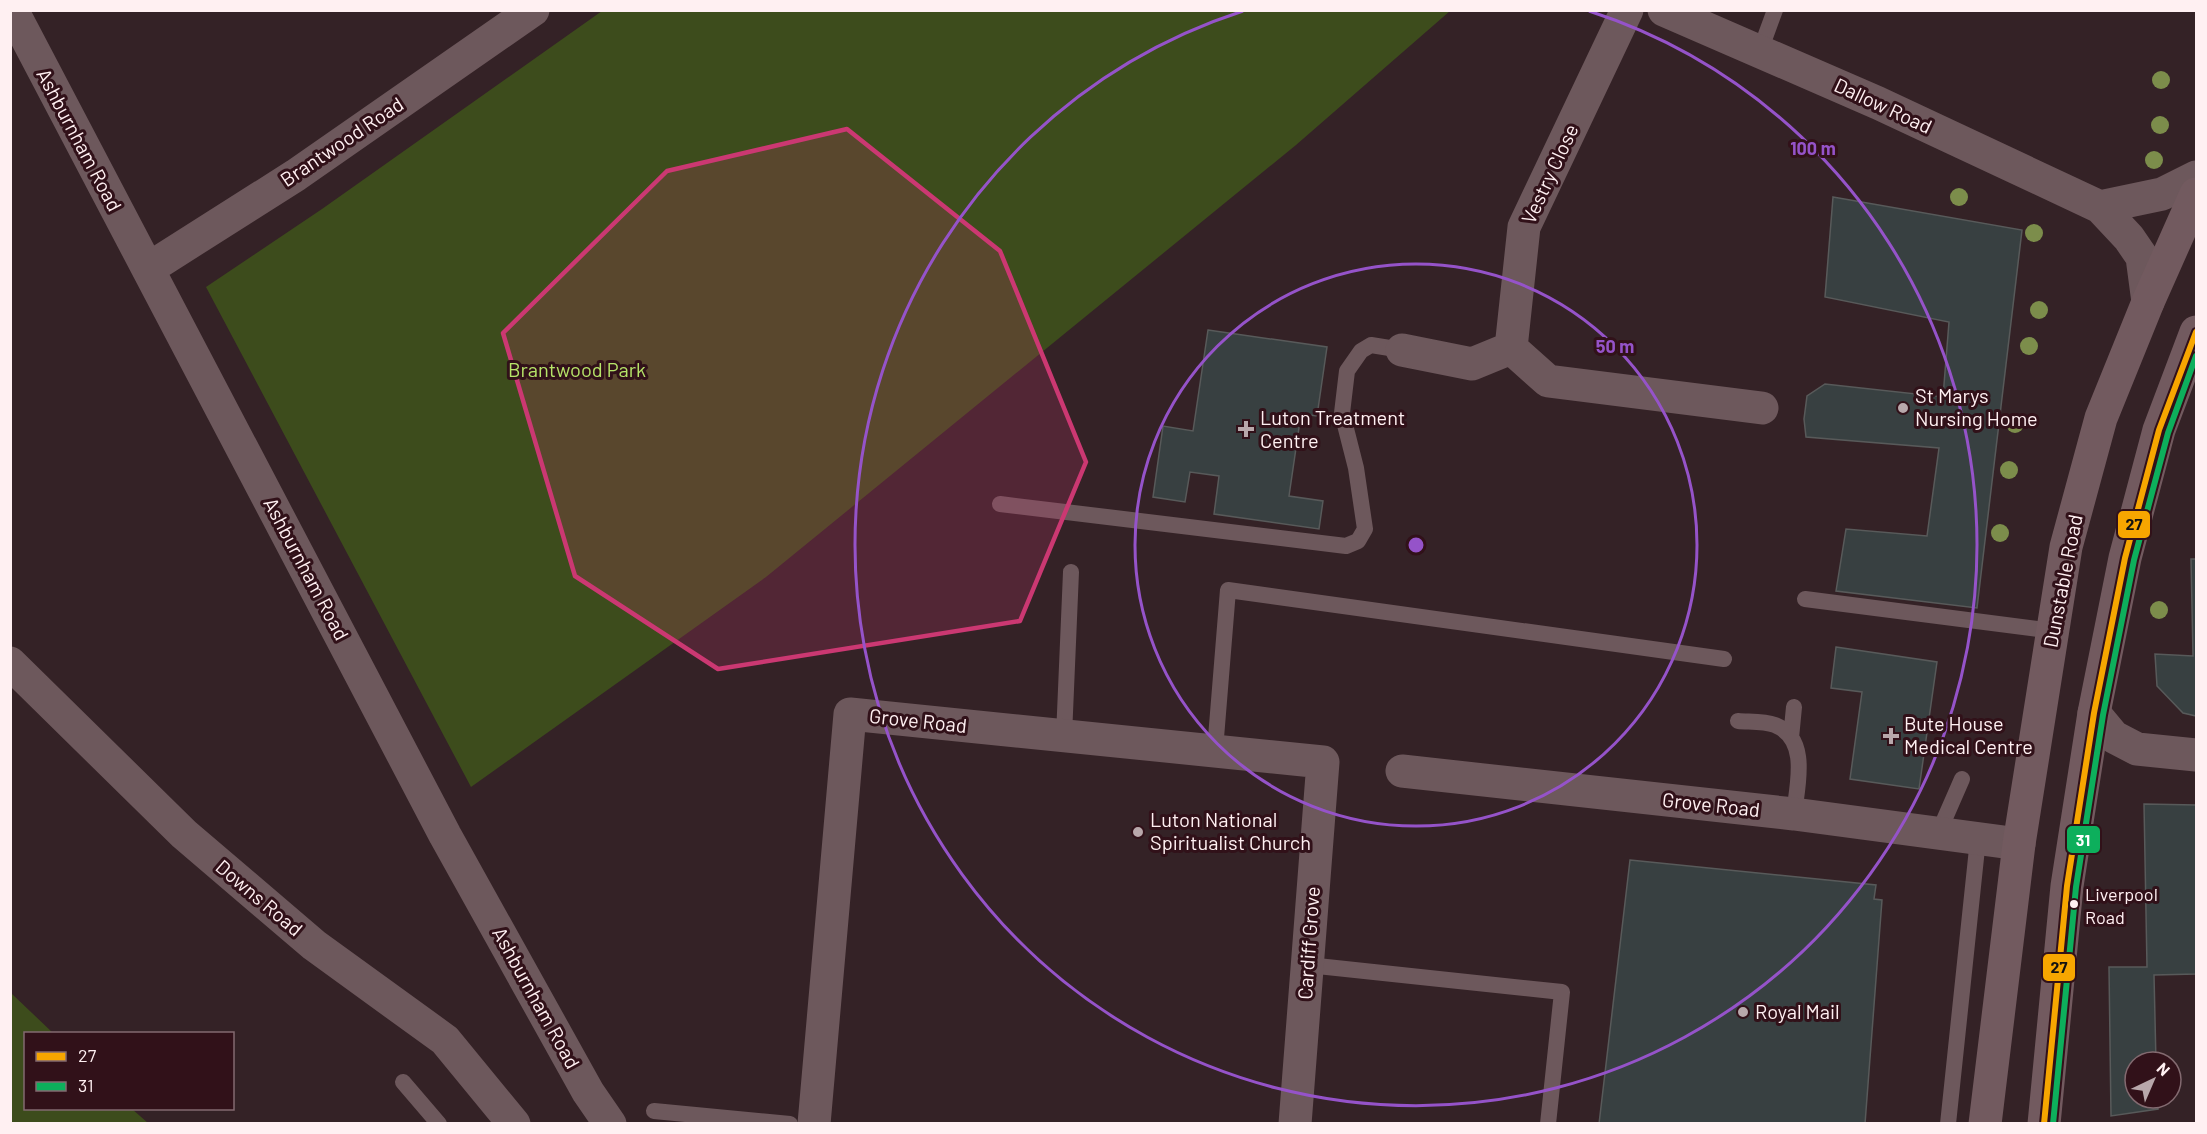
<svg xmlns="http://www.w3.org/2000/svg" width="2207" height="1134" font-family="Barlow,sans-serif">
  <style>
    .green { fill: #3d4c1c }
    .building { fill: #384041; stroke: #585a5a; stroke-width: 1.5 }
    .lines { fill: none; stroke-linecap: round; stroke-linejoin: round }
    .service { stroke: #6d585c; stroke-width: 16 }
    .minor { stroke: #6d585c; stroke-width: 33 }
    .tertiary { stroke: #6d585c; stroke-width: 33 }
    .trunk { stroke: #725a5f; stroke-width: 33 }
    .bus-1-casing { stroke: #311119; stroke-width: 10 }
    .bus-2-casing { stroke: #311119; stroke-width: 10 }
    .bus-1 { stroke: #f7a600; stroke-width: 6 }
    .bus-2 { stroke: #0daf5c; stroke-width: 6 }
    .tree { fill: #7c8d4b }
    .marked { fill: #cb3872; fill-opacity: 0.2; stroke: #cb3872; stroke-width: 4.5; stroke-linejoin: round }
    .ring { fill: none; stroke: #9553c9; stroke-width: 3 }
    .poi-dot { fill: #b8a8ab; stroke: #311119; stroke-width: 2 }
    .bus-dot { fill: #fff0f2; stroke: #311119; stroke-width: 2 }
    .labels { text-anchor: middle; stroke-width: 6; stroke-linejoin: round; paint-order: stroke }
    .bus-label { font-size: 18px; fill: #fff0f2; stroke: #311119; text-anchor: start }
    .street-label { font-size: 20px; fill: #fff0f2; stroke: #311119 }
    .park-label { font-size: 20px; fill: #b6e469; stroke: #311119 }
    .poi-label { font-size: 20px; fill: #fff0f2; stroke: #311119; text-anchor: start }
    .centre { fill: #9553c9; stroke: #311119; stroke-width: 3 }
    .ring-label { font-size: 18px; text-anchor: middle; font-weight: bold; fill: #9553c9; stroke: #311119; stroke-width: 6; stroke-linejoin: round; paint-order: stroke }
    .line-badge { stroke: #311119; stroke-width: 2 }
    .badge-label { font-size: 16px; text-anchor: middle; font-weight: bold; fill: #fff }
    .pale-badge-label { font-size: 16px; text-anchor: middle; font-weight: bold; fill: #111 }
  </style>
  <rect width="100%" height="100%" fill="#342226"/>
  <path class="green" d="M602,11V10L1450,11L1296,145L766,577L471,787L206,287L322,209Z
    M11,993L53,1033L26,1034V1108L132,1109L148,1123H11Z"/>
  <path class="building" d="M1833,197L2022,230L1977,608L1836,591L1846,529L1927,536L1939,448L1806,437L1804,419L1807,396L1825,384L1943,397L1949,322L1825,297Z
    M1208,330L1327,347L1317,416L1301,414L1289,496L1323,501L1319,529L1214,514L1219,476L1190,472L1185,502L1153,497L1163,426L1193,431Z
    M2191,559H2196V716L2183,713L2157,686L2155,654L2193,656Z
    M1836,647L1937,662L1919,789L1850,779L1862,692L1831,688Z
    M2144,804L2196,805V974L2154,975L2156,1062H2135V1098H2157L2158,1109L2111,1116L2109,967H2147Z
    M1630,860L1876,885L1874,899L1882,900L1865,1124H1599Z"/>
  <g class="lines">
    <path class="service" d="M1760,51L1775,10
      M1000,504L1346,546L1358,541L1365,529L1356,468L1342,413L1347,371L1361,351L1371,345L1402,350
      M1805,599L2053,631
      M1738,721C1749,722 1764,721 1775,725C1810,739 1797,786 1794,814
      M1064,736L1071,572
      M1791,738L1794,707
      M1215,750L1228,590L1724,659
      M1938,834L1962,779
      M1308,965L1562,992L1548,1124
      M403,1082L439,1124
      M654,1111L790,1124
      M1948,1124L1978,839"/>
    <path class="minor" d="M12,10L445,835L588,1092L610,1124
      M148,269L296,175L533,10
      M1511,348L1548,381L1762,408
      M1402,350L1472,364L1511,348L1524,227L1627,10
      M10,663L184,834L314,945L445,1040L514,1124
      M2094,713L2114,737L2137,749L2196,755
      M1402,771L1794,814L2019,844
      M814,1124L850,714L1323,762L1295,1124"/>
    <path class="tertiary" d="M1664,10L1878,103L2100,207L2129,238L2142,257L2148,302
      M2100,207L2162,194L2196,177"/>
    <path class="trunk" d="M1985,1124L2019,844L2066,547L2101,418L2148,302L2196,194
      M2044,1124L2067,886L2094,713L2125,558L2159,430L2196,332"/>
    <defs>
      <path id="bus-1" d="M2044,1124L2067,886L2094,713L2125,558L2159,430L2196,332"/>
      <path id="bus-2" d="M2053,1124L2076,887L2103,715L2134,560L2168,433L2196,356"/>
    </defs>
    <use href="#bus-1" class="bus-1-casing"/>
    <use href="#bus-2" class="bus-2-casing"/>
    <use href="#bus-1" class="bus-1"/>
    <use href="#bus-2" class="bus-2"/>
  </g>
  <g class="tree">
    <circle cx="2161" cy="80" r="9"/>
    <circle cx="2160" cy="125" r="9"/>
    <circle cx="2154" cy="160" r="9"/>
    <circle cx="1959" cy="197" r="9"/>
    <circle cx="2034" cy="233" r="9"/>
    <circle cx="2039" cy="310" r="9"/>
    <circle cx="2029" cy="346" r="9"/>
    <circle cx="2015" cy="424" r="9"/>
    <circle cx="2009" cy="470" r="9"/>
    <circle cx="2000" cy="533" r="9"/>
    <circle cx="2159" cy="610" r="9"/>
  </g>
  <path class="marked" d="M847,129L1000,251L1086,462L1020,621L718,669L575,576L503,333L667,171Z"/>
  <g class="ring">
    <circle cx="1416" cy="545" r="281"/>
    <path d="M1589 11A561 561 0 1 1 1243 11"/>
  </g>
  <g class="poi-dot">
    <circle cx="1903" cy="408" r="6"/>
    <path d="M1243 420h6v6h6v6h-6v6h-6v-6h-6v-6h6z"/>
    <path d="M1888 727h6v6h6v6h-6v6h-6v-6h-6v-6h6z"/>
    <circle cx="1138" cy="832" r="6"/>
    <circle cx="1743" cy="1012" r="6"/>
  </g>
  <circle class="bus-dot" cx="2074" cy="904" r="5"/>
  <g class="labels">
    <g class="bus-label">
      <text x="2085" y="901">Liverpool<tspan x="2085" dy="23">Road</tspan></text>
    </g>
    <g class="street-label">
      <text transform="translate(1883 106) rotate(25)" y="7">Dallow Road</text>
      <text transform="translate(79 140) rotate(62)" y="7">Ashburnham Road</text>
      <text transform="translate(342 142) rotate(-34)" y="7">Brantwood Road</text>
      <text transform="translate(1550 174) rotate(-65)" y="7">Vestry Close</text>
      <text transform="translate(306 569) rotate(62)" y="7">Ashburnham Road</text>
      <text transform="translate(2063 581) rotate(-79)" y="7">Dunstable Road</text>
      <text transform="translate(918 721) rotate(6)" y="7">Grove Road</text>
      <text transform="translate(1711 805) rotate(6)" y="7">Grove Road</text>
      <text transform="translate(259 898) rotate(40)" y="7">Downs Road</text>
      <text transform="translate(1309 943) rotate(-86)" y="7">Cardiff Grove</text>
      <text transform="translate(536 998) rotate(61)" y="7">Ashburnham Road</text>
    </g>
    <g class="park-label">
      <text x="577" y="377">Brantwood Park</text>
    </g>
    <g class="poi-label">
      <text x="1915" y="403">St Marys<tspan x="1915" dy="23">Nursing Home</tspan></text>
      <text x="1260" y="425">Luton Treatment<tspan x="1260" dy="23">Centre</tspan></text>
      <text x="1904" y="731">Bute House<tspan x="1904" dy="23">Medical Centre</tspan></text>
      <text x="1150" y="827">Luton National<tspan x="1150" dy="23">Spiritualist Church</tspan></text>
      <text x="1755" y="1019">Royal Mail</text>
    </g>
  </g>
  <circle cx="1416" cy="545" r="9" class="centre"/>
  <g class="ring-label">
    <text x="1813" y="155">100 m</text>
    <text x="1615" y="353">50 m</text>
  </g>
  <g class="line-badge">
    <rect x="2117" y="510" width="34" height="29" rx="6" fill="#f7a600"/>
    <rect x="2066" y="825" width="35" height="29" rx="6" fill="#0daf5c"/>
    <rect x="2042" y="953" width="34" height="29" rx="6" fill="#f7a600"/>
  </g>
  <g class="badge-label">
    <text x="2083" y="846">31</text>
  </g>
  <g class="pale-badge-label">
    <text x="2134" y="530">27</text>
    <text x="2059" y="973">27</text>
  </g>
  <rect width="2207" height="1134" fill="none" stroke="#fff0f2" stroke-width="24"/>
  <rect x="24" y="1032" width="210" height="78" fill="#311119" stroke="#836a70" stroke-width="1.5"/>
  <rect x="36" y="1052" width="30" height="9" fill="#f7a600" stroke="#836a70" stroke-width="1.5"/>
  <text x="78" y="1062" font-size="18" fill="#fff0f2">27</text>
  <rect x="36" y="1082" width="30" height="9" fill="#0daf5c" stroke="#836a70" stroke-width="1.5"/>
  <text x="78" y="1092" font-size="18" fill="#fff0f2">31</text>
  <g transform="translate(2153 1080) rotate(44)"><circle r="28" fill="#311119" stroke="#836a70" stroke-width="1.5"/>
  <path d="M0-4.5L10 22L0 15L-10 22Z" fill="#b8a8ab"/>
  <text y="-9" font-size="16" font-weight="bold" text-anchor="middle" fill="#fff0f2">N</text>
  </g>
</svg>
